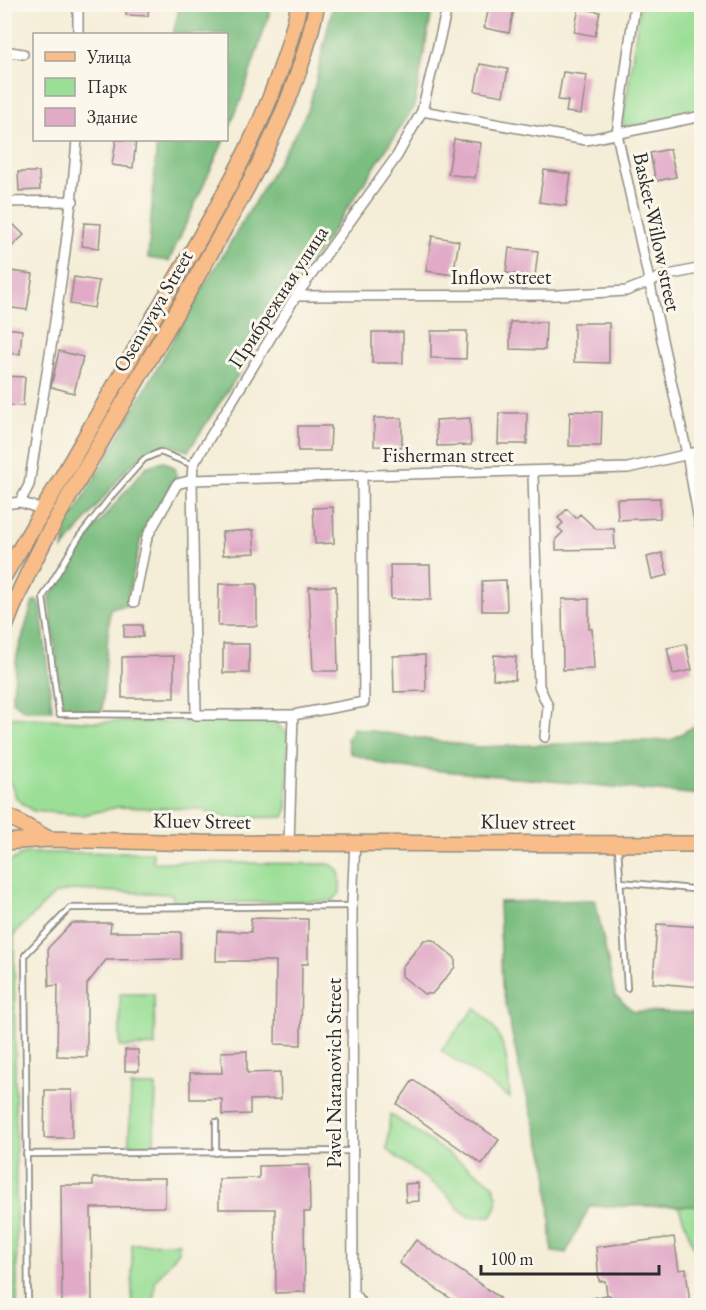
<svg xmlns="http://www.w3.org/2000/svg" width="706" height="1310" font-family="'EB Garamond',serif">
  <style>
    .green { fill: #9bdf97; stroke: #638561; stroke-width: 1.5 }
    .forest { fill: #7cbe80; stroke: #547456; stroke-width: 1.5 }
    .building { fill: #e1aac7 }
    .lines { fill: none; stroke-linecap: round; stroke-linejoin: round }
    .lane-casing { stroke: #908c81; stroke-width: 8 }
    .street-casing { stroke: #908c81; stroke-width: 12 }
    .primary-casing { stroke: #908c81; stroke-width: 18 }
    .lane { stroke: #fff; stroke-width: 4.5 }
    .street { stroke: #fff; stroke-width: 9 }
    .primary { stroke: #f8bd89; stroke-width: 15 }
    .labels { text-anchor: middle; stroke-width: 6; stroke-linejoin: round; paint-order: stroke }
    .street-label { font-size: 21px; fill: #2b2b2b; stroke: #fbf7ec }
  </style>
  <rect width="100%" height="100%" fill="#fbf7ec"/>
  <filter id="ink" filterUnits="userSpaceOnUse"><feTurbulence type="fractalNoise" baseFrequency=".0167" numOctaves="2"/><feDisplacementMap in="SourceGraphic" scale="12" xChannelSelector="R" yChannelSelector="G"/><feConvolveMatrix kernelMatrix="1 2 1 2 8 2 1 2 1" color-interpolation-filters="sRGB"/></filter>
  <filter id="wash" filterUnits="userSpaceOnUse"><feTurbulence type="fractalNoise" baseFrequency=".008" numOctaves="4" result="noise"/><feDisplacementMap in="SourceGraphic" scale="24" xChannelSelector="R" yChannelSelector="G"/><feGaussianBlur stdDeviation="1.35" result="paint"/><feColorMatrix in="noise" values="0 0 0 0 0 0 0 0 0 0 0 0 0 0 0 0 0 1.4 0 .05"/><feComposite in="paint" operator="in"/></filter>
  <g filter="url(#wash)">
    <rect width="100%" height="100%" fill="#f4edd7"/>
    <path class="green" d="M640,5H701V111L622,129Z
      M8,717L100,722H274L288,734L287,810L284,817L226,818L199,809L118,807L83,815L33,811L17,799L6,772Z
      M153,852V862L329,864C343,869 340,880 340,893L332,901L173,903V894L71,890L55,894L16,932L14,936L17,1305H5V864L25,853Z
      M120,994H154L155,1046L120,1047Z
      M475,1008C508,1035 507,1058 510,1098L441,1050Z
      M131,1086H156L154,1145L129,1144Z
      M390,1114L493,1184C498,1198 500,1205 491,1216L470,1217L459,1209L447,1194L387,1150Z
      M678,1205L701,1206V1266Z
      M179,1243V1251L155,1281L154,1305H132V1244Z"/>
    <path class="forest" d="M180,5H272L241,100L227,133L226,34H173Z
      M333,5H433L414,107L188,451L165,444L129,466L63,549L66,529L190,310L297,131L309,107L315,85Z
      M157,140H224L169,261L148,258Z
      M163,461L175,468L177,476L141,538L126,606L110,608L102,711H63L49,599L94,529L146,467Z
      M33,601H38L41,607L52,710H25L12,701L17,655Z
      M701,722V795L389,766L350,753L347,739L353,728L477,747L671,740Z
      M595,900L615,995L633,1011L701,1013V1206H590L566,1253L552,1252L547,1166L520,1072L502,986L499,902Z"/>
    <g id="blocks">
      <path class="building" d="M127,4H149L148,16L126,15Z
        M490,4H515L509,33L484,28Z
        M579,8L600,12L595,36L574,32Z
        M480,64L508,69L503,96L475,91Z
        M563,72L587,75L581,114L566,112L568,101L558,100Z
        M454,139L481,143L475,178L448,174Z
        M116,140H136L133,168L112,165Z
        M670,149L676,177L656,181L650,153Z
        M544,170L571,174L566,206L539,202Z
        M18,172H39L40,190L19,191Z
        M11,222L24,235L4,254V228Z
        M84,223L101,224L99,248L82,246Z
        M432,236L459,241L453,275L426,271Z
        M509,248L538,251L535,276L506,273Z
        M10,271L33,274L27,310L5,307Z
        M74,277L99,281L94,308L70,304Z
        M510,322H546L545,350L510,349Z
        M574,323H609V363L574,362Z
        M4,328L22,330L20,354L4,353Z
        M431,331H467L466,359L431,358Z
        M372,332H403V363H372Z
        M59,351L83,357L74,393L51,387Z
        M4,376L25,377L23,406L4,405Z
        M570,411L602,412L601,446H569Z
        M499,413H527V444H498Z
        M374,418H402V447L374,446Z
        M470,418L471,445L437,446L436,420Z
        M298,426H331L330,451H298Z
        M660,498V518L618,520L617,499Z
        M333,507L334,543L315,544L313,508Z
        M567,509L576,518L580,514L596,529H614L615,549L556,550V539L563,532L558,528L563,523L558,518Z
        M253,530L255,553L223,555L222,532Z
        M662,553L668,575L652,579L647,557Z
        M390,565H430L431,600L391,599Z
        M506,580L507,611H482V581Z
        M219,584H257V626H218Z
        M336,586L338,671H313L309,587Z
        M562,599H589V629H592L594,669L563,670Z
        M124,625H142L143,637H124Z
        M223,644H249V673H223Z
        M686,644L692,670L673,674L667,648Z
        M425,655L426,691L394,692L393,656Z
        M494,655L516,657L515,680L493,679Z
        M174,656V698H122V657Z
        M251,918L308,919V964H302L301,1045L275,1044L276,961H216L217,931L251,932Z
        M72,923H111L110,932H181V959L106,960L87,984V1057L57,1056L58,985L49,986L48,948Z
        M657,924L702,927V987L653,983Z
        M424,940H433L455,958V967L432,994H424L402,976V967Z
        M125,1050H138L139,1071H125Z
        M247,1051V1073L280,1072L281,1099L250,1100V1114L222,1115V1099H190V1073H222L221,1052Z
        M413,1080L499,1140L482,1164L397,1104Z
        M45,1090H72V1138H44Z
        M309,1165L310,1212H304L305,1292L276,1293L275,1209H219V1179L259,1178V1166Z
        M93,1178H165V1207L91,1208L92,1303H62L61,1185H93Z
        M418,1183L419,1201L406,1202L405,1184Z
        M674,1237L679,1270L686,1269L690,1304L608,1305L612,1298L607,1294L605,1281H599L596,1247Z
        M416,1240L500,1298L495,1305H460L399,1263Z"/>
    </g>
  </g>
  <g filter="url(#ink)">
    <use href="#blocks" fill-opacity="0" stroke="#908c81" stroke-width="1.5"/>
    <g class="lines">
      <defs>
        <path id="lane" d="M193,465L160,452L144,459L113,494L79,537L43,597L59,714L196,715
          M618,847L627,988
          M621,882L702,890
          M216,1122V1153
          M26,1154L352,1151
          M28,1306L25,955L70,908L352,906
          M572,1306L608,1298"/>
        <path id="street" d="M635,4L617,134L687,454L702,537
          M78,34V4
          M4,51L23,54
          M422,111L586,140L702,116
          M4,202L73,201
          M296,296L558,295L626,291L664,276L702,268
          M533,473L539,686L548,706L545,737
          M362,474L364,702L293,715H196L192,480L628,468L702,451
          M20,502L29,485C47,370 68,255 77,140
          M4,504L20,502L44,510
          M134,602L147,537L177,484L192,480L193,465L296,296L397,156L422,111L448,4
          M289,843L293,715
          M353,1293L364,1306
          M353,1306L352,906L355,841"/>
        <path id="primary" d="M4,576C57,487 108,398 159,308C215,212 276,114 299,4
          M4,630C26,569 58,515 91,459C128,395 166,331 203,266C251,183 298,100 317,4
          M4,814L49,839
          M4,842L49,839L200,843L702,844"/>
      </defs>
      <use href="#lane" class="lane-casing"/>
      <use href="#street" class="street-casing"/>
      <use href="#primary" class="primary-casing"/>
      <use href="#lane" class="lane"/>
      <use href="#street" class="street"/>
      <use href="#primary" class="primary"/>
    </g>
  </g>
  <g class="labels">
    <g class="street-label">
      <text transform="translate(657 232) rotate(78)" y="7">Basket-Willow street</text>
      <text x="501" y="284">Inflow street</text>
      <text transform="translate(278 297) rotate(-57)" y="7">Прибрежная улица</text>
      <text transform="translate(153 311) rotate(-60)" y="7">Osennyaya Street</text>
      <text x="448" y="462">Fisherman street</text>
      <text transform="translate(202 821) rotate(1)" y="7">Kluev Street</text>
      <text transform="translate(528 822) rotate(1)" y="7">Kluev street</text>
      <text transform="translate(334 1073) rotate(-90)" y="7">Pavel Naranovich Street</text>
    </g>
  </g>
  <rect width="706" height="1310" fill="none" stroke="#fbf7ec" stroke-width="24"/>
  <rect x="33" y="33" width="195" height="108" fill="#fbf7ec" stroke="#a8a59f" stroke-width="1.5"/>
  <rect x="45" y="52" width="30" height="9" fill="#f8bd89" stroke="#a8a59f" stroke-width="1.5"/>
  <text x="87" y="63" font-size="18" fill="#2b2b2b">Улица</text>
  <rect x="45" y="78" width="30" height="18" fill="#9bdf97" stroke="#a8a59f" stroke-width="1.5"/>
  <text x="87" y="93" font-size="18" fill="#2b2b2b">Парк</text>
  <rect x="45" y="108" width="30" height="18" fill="#e1aac7" stroke="#a8a59f" stroke-width="1.5"/>
  <text x="87" y="123" font-size="18" fill="#2b2b2b">Здание</text>
  <path d="M481 1265v9h178v-9" fill="none" stroke="#2b2b2b" stroke-width="3"/>
  <text x="490" y="1265" font-size="18" fill="#2b2b2b" stroke="#fbf7ec" stroke-width="4.5" paint-order="stroke">100 m</text>
</svg>
